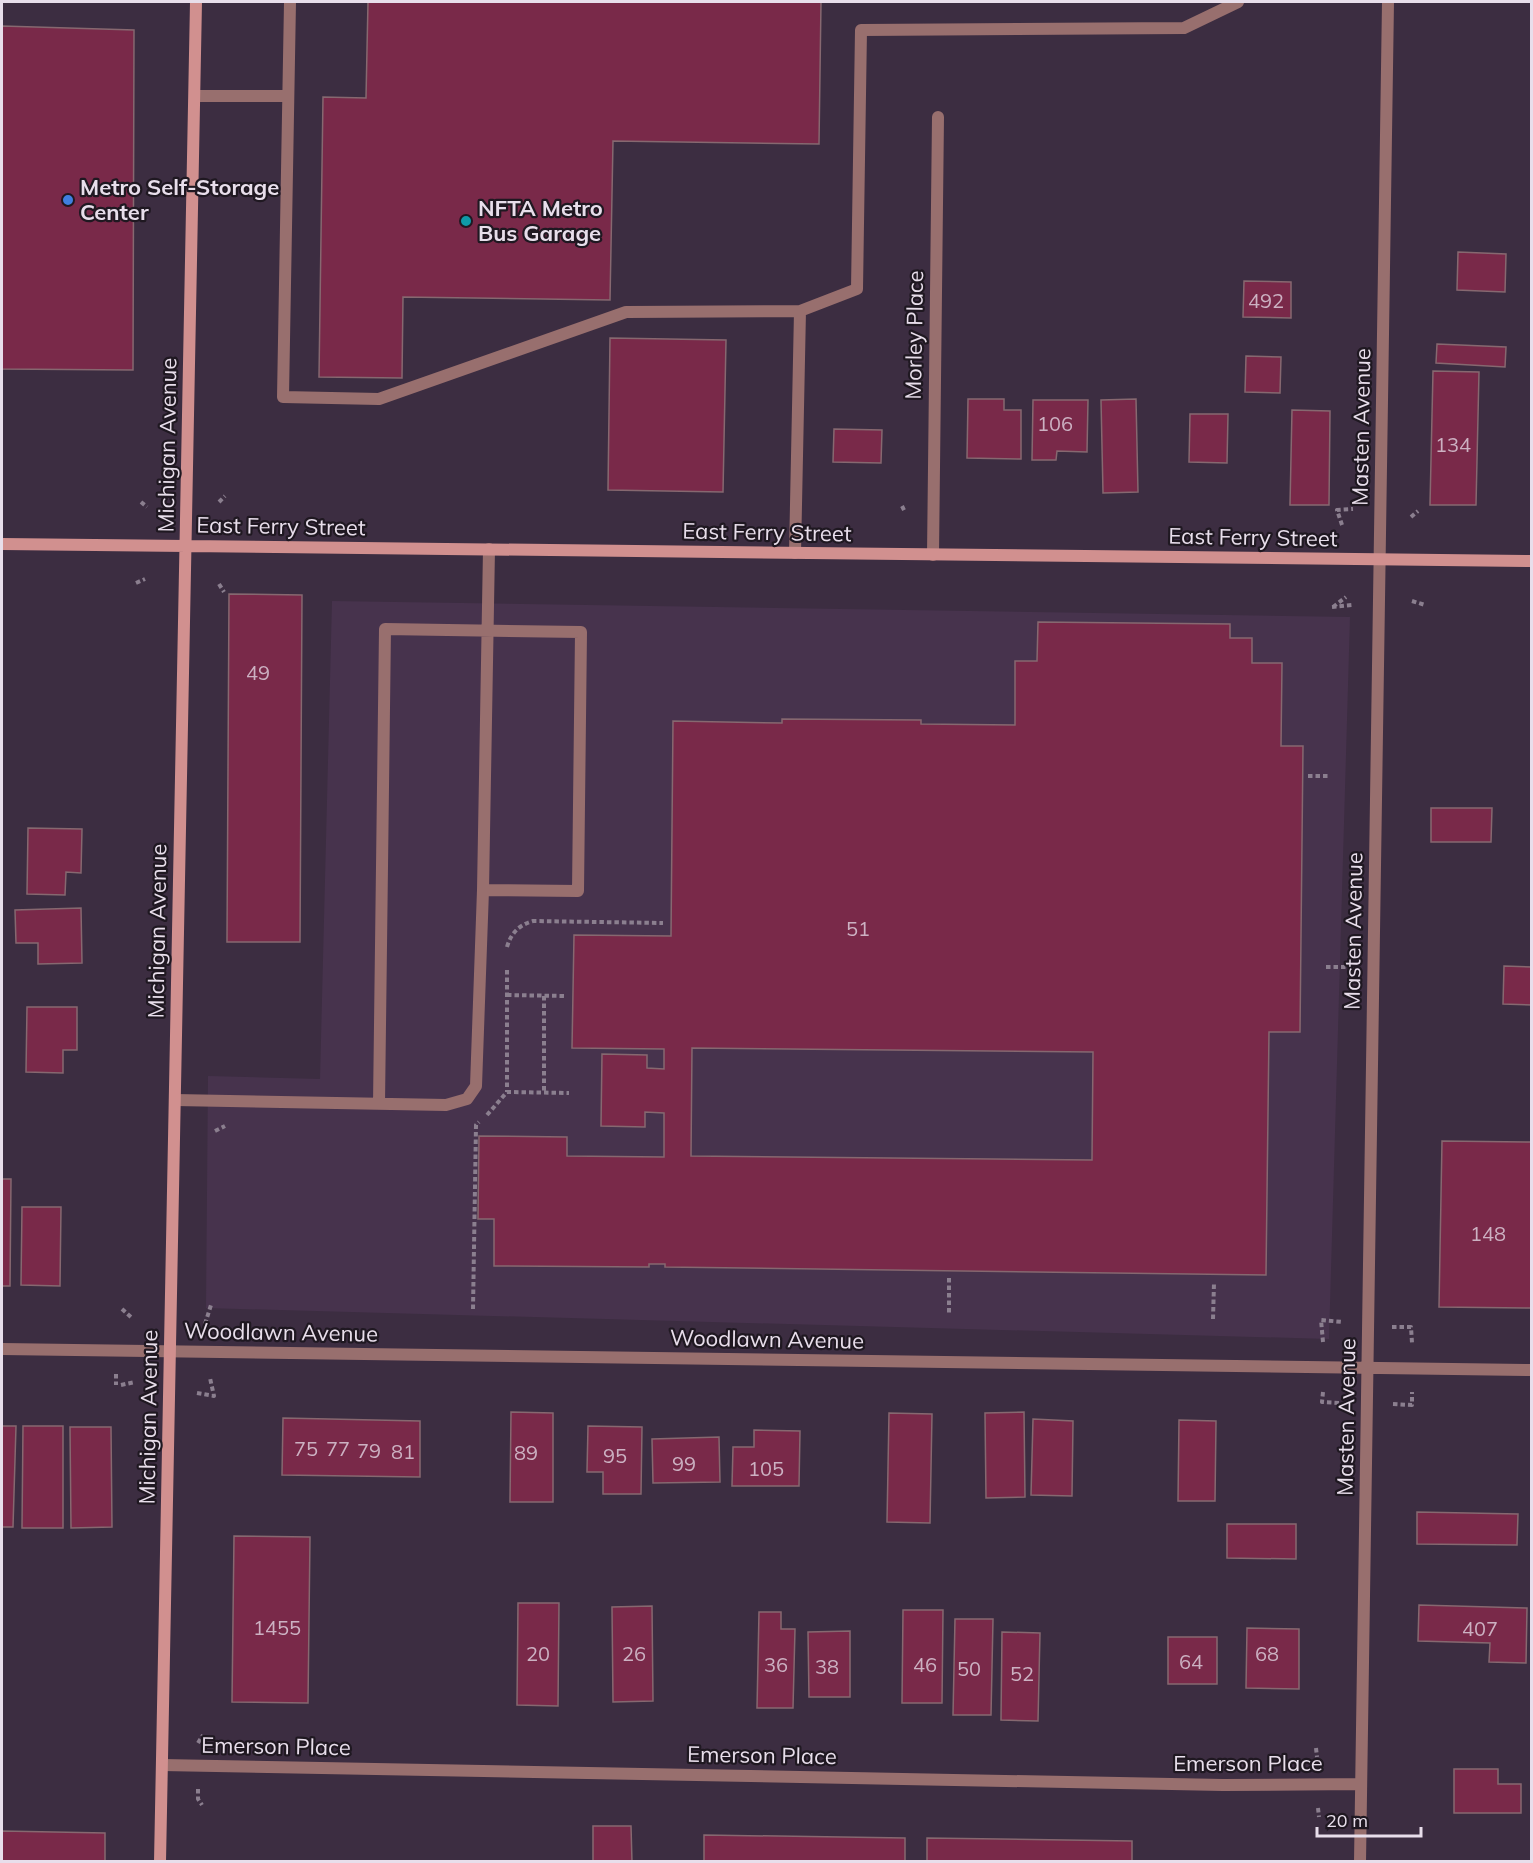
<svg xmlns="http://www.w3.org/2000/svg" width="1533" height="1863" font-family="Mulish,sans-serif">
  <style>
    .built { fill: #47334d }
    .building { fill: #792949; stroke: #866870; stroke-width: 1.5; fill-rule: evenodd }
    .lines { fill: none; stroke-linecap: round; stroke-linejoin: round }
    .path { stroke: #8b7f8f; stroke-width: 4; stroke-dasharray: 4.5 3; stroke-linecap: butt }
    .lane { stroke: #986f6e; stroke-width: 12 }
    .street { stroke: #986f6e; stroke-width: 12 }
    .secondary { stroke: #d1908f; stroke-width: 12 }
    .shop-dot { fill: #3f7fe0; stroke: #1f1821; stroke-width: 2 }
    .culture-dot { fill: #0f9aa8; stroke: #1f1821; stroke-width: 2 }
    .labels { text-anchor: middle; stroke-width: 4.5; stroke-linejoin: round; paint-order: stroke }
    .number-label { font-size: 20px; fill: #ccb1c2 }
    .poi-label { font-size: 22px; font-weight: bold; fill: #e8deeb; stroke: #1f1821; text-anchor: start }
    .street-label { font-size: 22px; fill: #e8deeb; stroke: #1f1821 }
  </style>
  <rect width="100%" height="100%" fill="#3c2d41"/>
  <path class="built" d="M332,601L1350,617L1329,1339L206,1308L208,1076L320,1079Z"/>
  <path class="building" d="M368,2H821L819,144L613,141L610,300L403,297L402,378L319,377L323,97L366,98Z
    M2,26L134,30L133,370L2,369Z
    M1458,252L1506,254L1505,292L1457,290Z
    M1244,281L1291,282V318L1243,317Z
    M610,338L726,340L723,492L608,490Z
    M1437,344L1506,347L1505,367L1436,363Z
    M1246,356L1281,357L1280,393L1245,392Z
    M1433,371L1479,372L1476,505H1430Z
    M968,399H1004V410H1021V459L967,458Z
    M1136,399L1138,492L1103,493L1101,400Z
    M1033,400H1088L1087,452L1057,451L1056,460H1032Z
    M1292,410L1330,411L1329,505H1290Z
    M1190,414H1228L1227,463L1189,462Z
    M834,429L882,430L881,463L833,462Z
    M229,594L302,595L300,942H227Z
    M1038,622L1230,624V638H1252V663H1282L1281,746H1303L1300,1032H1269L1266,1275L665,1267V1264H649V1267L494,1266V1219H478L479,1136L567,1137V1156L664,1157V1113L645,1112V1127L601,1126L602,1054L647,1055V1068L664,1069V1049L572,1048L574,935L671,936L673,721L782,723V719L921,720V724L1015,725V661H1037ZM692,1048L1093,1052L1092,1160L691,1156Z
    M1431,808H1492L1491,842H1431Z
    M28,828L82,829L81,873L66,872L65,895L27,894Z
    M81,908L82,963L38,964V943H16L15,910Z
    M1504,966L1532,967V1005L1503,1004Z
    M27,1007H77V1050H63V1073L26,1072Z
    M1442,1141L1532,1142V1308L1439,1307Z
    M2,1179H11L10,1286H2Z
    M22,1207H61L60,1286L21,1285Z
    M511,1412L553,1413V1502H510Z
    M1024,1412L1025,1497L986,1498L985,1413Z
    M889,1413L932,1414L930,1523L887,1522Z
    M283,1418L420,1421V1477L282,1475Z
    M1033,1419L1073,1421L1072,1496L1031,1495Z
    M1179,1420L1216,1421L1215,1501H1178Z
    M2,1426H16L13,1527H2Z
    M23,1426H63V1528H22Z
    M588,1426L642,1427L641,1494H603V1472H587Z
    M70,1427H111L112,1527L71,1528Z
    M754,1430L800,1431L799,1486H732L733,1447H754Z
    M719,1437L720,1482L653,1483L652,1439Z
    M1417,1512L1518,1514L1517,1545L1417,1544Z
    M1227,1524H1296V1559L1227,1558Z
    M234,1536L310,1537L308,1703L232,1702Z
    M518,1603H559L558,1706L517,1705Z
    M1419,1605L1527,1608L1526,1663L1489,1662L1490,1643L1418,1641Z
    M652,1606L653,1701L613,1702L612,1607Z
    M903,1610H943L942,1703H902Z
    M759,1612H781V1629H795L793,1708H757Z
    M955,1619H993L991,1715H953Z
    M1247,1628L1299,1629V1689L1246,1688Z
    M850,1631V1697H809L808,1632Z
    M1002,1632L1040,1633L1038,1721L1001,1720Z
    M1168,1637H1217V1684H1168Z
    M1454,1769H1498V1784H1521V1813H1454Z
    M593,1826H631L632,1862H593Z
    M2,1831L105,1833V1862H2Z
    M704,1835L905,1838V1862H704Z
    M927,1838L1132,1841V1862H927Z"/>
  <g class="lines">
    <path class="path" d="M141,502L147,507
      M219,502L225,496
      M902,506L905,512
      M1411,517L1418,511
      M1342,525L1337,510L1353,509
      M136,583L145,579
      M219,584L224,592
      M1412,601L1425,605
      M1332,607L1352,605
      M1333,607L1346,597
      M1308,776H1329
      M507,947C511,933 519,925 533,921L663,923
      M1326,967H1352
      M507,970V1092
      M507,995L564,996
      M544,996V1092
      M487,1115L507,1092L569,1093
      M215,1131L225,1126
      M949,1278V1315
      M122,1309L133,1319
      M473,1309L476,1125L479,1122
      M1213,1319L1214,1283
      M205,1324L211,1305
      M1392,1327H1411L1412,1343
      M1323,1342L1321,1320L1343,1322
      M116,1374V1385
      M121,1385L135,1382
      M1323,1392L1322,1402L1340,1403
      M197,1393L214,1396L210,1378
      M1393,1404L1412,1405V1392
      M198,1743L203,1735
      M1316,1748L1317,1757
      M198,1789V1799L202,1805
      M1318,1808L1319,1817"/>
    <path class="lane" d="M290,2L283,397L379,399L626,312L800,311L857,289L861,30L1184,28L1238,2
      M195,96H288
      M795,553L800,311
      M175,1100L446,1105L467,1099L476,1086L483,890L489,549
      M379,1104L385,629L581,632L578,891L483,890"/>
    <path class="street" d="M933,555L938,117
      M2,1349L1532,1370
      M162,1765L1223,1785L1361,1784
      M1360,1862L1388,2"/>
    <path class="secondary" d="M2,544L1532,561
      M160,1862L196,2"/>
  </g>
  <circle class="shop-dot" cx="68" cy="200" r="6"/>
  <circle class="culture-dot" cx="466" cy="221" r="6"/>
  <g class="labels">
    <g class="number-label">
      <text x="1266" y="308">492</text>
      <text x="1055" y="431">106</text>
      <text x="1453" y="452">134</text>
      <text x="258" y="680">49</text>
      <text x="858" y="936">51</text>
      <text x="1488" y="1241">148</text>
      <text x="306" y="1456">75</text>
      <text x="338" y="1456">77</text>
      <text x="369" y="1458">79</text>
      <text x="403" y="1459">81</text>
      <text x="526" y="1460">89</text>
      <text x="615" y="1463">95</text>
      <text x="684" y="1471">99</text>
      <text x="766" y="1476">105</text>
      <text x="277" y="1635">1455</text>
      <text x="1480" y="1636">407</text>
      <text x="538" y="1661">20</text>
      <text x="634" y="1661">26</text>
      <text x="1267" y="1661">68</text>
      <text x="1191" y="1669">64</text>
      <text x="776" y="1672">36</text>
      <text x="925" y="1672">46</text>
      <text x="827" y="1674">38</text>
      <text x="969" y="1676">50</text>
      <text x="1022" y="1681">52</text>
    </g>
    <g class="poi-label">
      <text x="80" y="195">Metro Self-Storage<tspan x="80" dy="25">Center</tspan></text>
      <text x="478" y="216">NFTA Metro<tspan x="478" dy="25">Bus Garage</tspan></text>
    </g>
    <g class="street-label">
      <text transform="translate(914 335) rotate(-89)" y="8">Morley Place</text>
      <text transform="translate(1361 427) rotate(-89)" y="8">Masten Avenue</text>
      <text transform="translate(167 445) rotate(-89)" y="8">Michigan Avenue</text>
      <text transform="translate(281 526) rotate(1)" y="8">East Ferry Street</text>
      <text transform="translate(767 532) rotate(1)" y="8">East Ferry Street</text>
      <text transform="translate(1253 537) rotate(1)" y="8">East Ferry Street</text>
      <text transform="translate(157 931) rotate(-89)" y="8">Michigan Avenue</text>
      <text transform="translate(1353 931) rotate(-89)" y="8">Masten Avenue</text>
      <text transform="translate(281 1332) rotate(1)" y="8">Woodlawn Avenue</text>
      <text transform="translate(767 1339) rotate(1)" y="8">Woodlawn Avenue</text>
      <text transform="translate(148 1417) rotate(-89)" y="8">Michigan Avenue</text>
      <text transform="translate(1346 1417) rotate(-89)" y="8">Masten Avenue</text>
      <text transform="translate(276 1746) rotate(1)" y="8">Emerson Place</text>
      <text transform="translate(762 1755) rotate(1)" y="8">Emerson Place</text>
      <text x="1248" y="1771">Emerson Place</text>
    </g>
  </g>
  <rect width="1533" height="1863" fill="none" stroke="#e8deeb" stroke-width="6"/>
  <path d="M1317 1827v9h104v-9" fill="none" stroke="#e8deeb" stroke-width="3"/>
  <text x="1326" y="1827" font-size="18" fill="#e8deeb" stroke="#1f1821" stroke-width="4.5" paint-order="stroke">20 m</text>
</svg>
